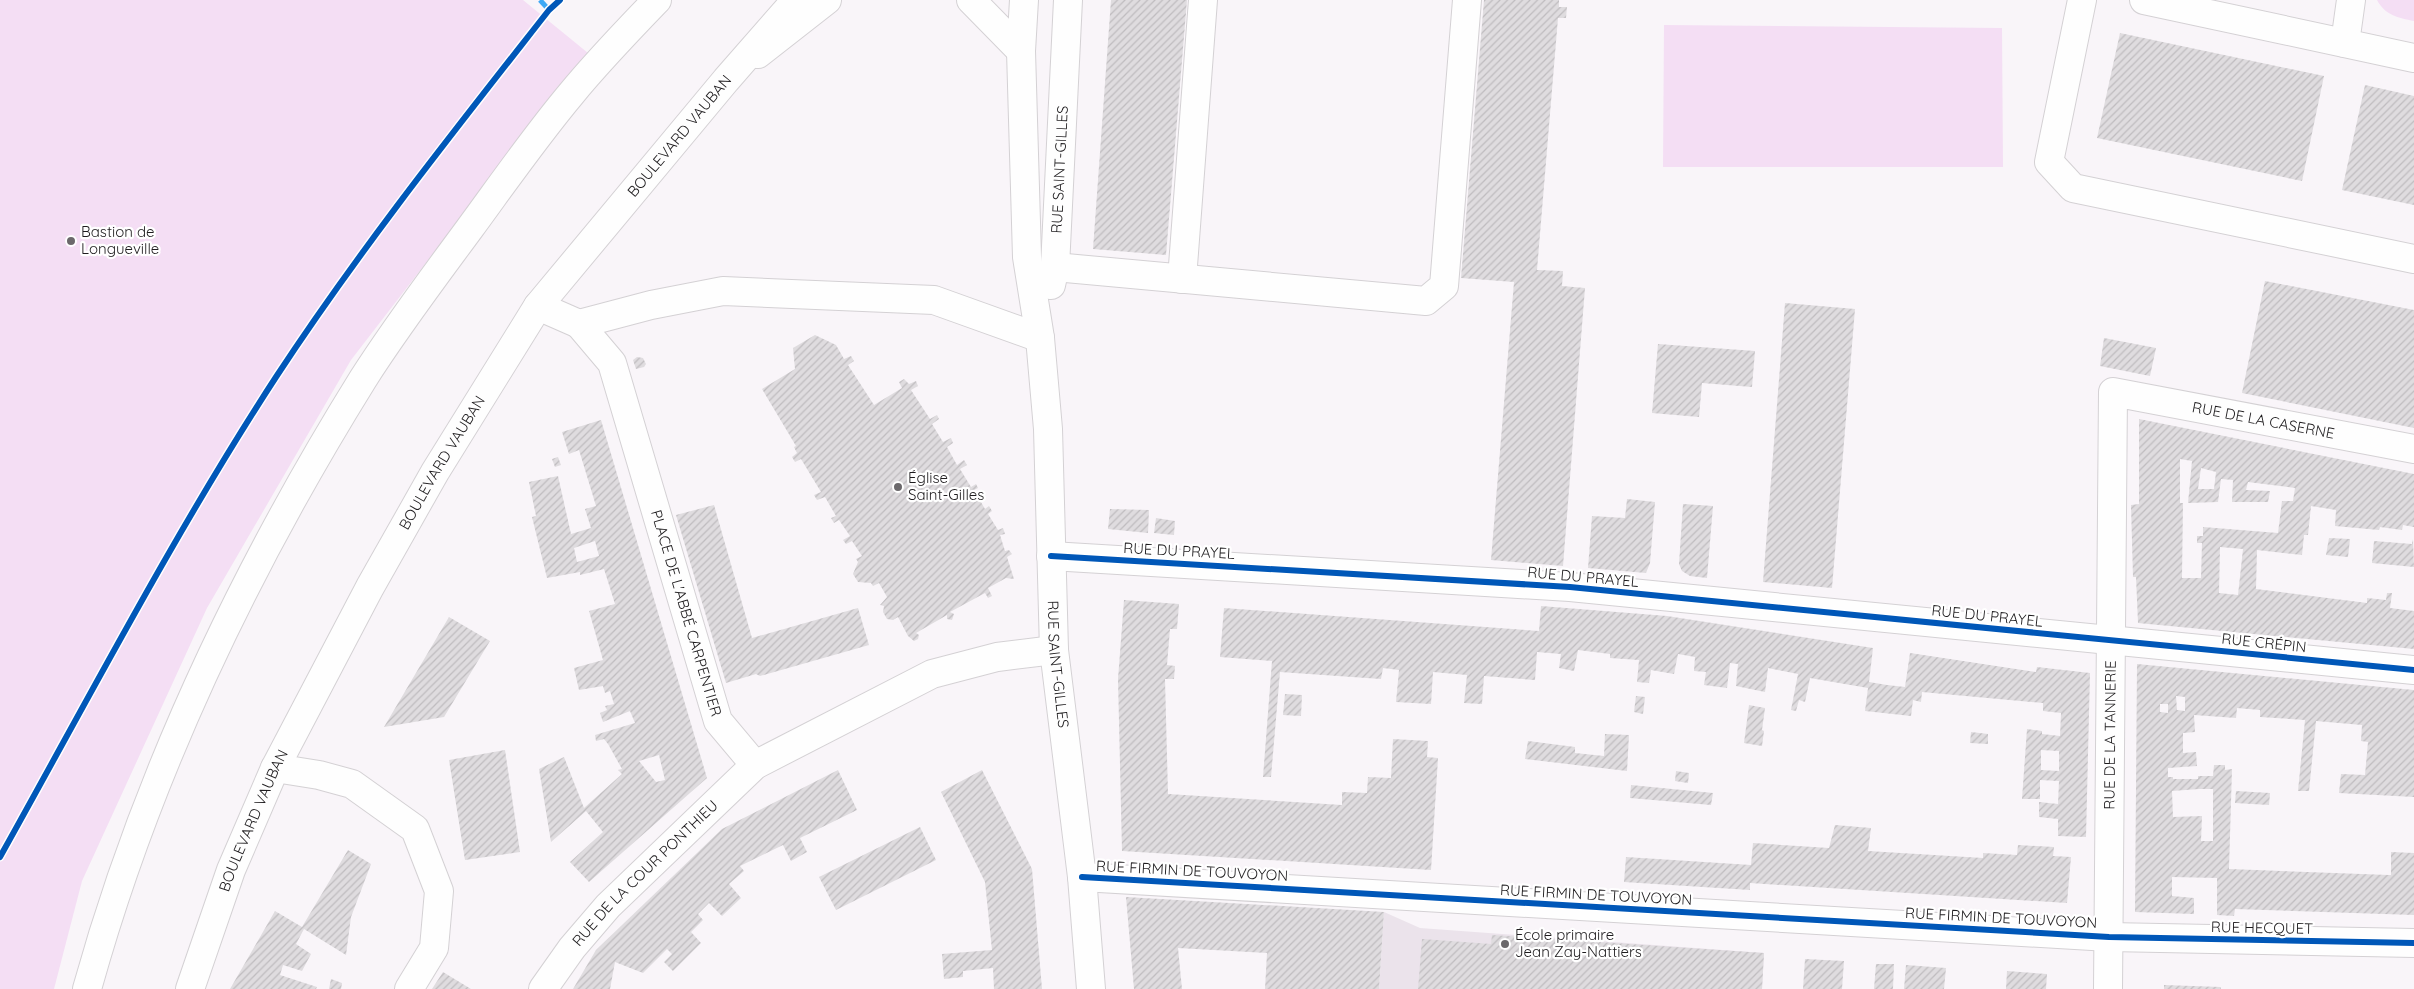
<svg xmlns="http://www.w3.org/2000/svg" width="2414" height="989" font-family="Quicksand,sans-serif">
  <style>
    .built { fill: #ebe3eb }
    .grass { fill: #f4def4 }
    .building { fill: url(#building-hatch); fill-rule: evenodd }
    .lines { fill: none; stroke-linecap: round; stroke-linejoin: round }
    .minor-casing { stroke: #d4d1d4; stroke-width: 30 }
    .major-casing { stroke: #d4d1d4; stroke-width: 30 }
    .minor { stroke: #fefefe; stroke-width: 28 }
    .major { stroke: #fefefe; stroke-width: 28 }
    .quiet { stroke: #3fa9f5; stroke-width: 5; stroke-dasharray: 10 5; stroke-linecap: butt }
    .cycleway-casing { stroke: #fff; stroke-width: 9 }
    .cycleway { stroke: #0057b8; stroke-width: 6 }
    .poi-dot { fill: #6b686b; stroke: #fff; stroke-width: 2 }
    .labels { text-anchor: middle; stroke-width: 4.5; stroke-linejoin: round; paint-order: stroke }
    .street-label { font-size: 15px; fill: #1e1c1e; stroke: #fff }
    .poi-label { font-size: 15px; fill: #1e1c1e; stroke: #fff; text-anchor: start }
  </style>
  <defs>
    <pattern id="building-hatch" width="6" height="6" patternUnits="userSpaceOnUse" patternTransform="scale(1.25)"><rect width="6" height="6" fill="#dfdcdf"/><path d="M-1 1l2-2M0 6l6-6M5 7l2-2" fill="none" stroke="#bfbcbf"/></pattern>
  </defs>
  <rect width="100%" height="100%" fill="#f9f5f9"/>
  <path class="built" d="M1384,912L1420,928L1764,953L1762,989H1379Z"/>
  <path class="grass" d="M0,0H523L588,53L351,360L207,608L82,881L54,989H0Z
    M2377,0H2414V21C2398,18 2385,15 2377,0Z
    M1664,25L2002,28L2003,167H1663Z"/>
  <path class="building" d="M1111,0H1187L1166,255L1093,249Z
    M1484,0H1559V7H1567L1566,18H1558L1537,270L1563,271L1562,286L1585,288L1563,566L1491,560L1514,282L1461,278Z
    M2120,33L2324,76L2302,181L2097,138Z
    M2365,85L2414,96V205L2342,190Z
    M2265,281L2414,310V428L2242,393Z
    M1785,303L1855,309L1832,588L1763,582Z
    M815,335L836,345L844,359L851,356L854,361L848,365L874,405L902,388L899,382L904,379L909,384L916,381L918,386L911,390L930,419L937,415L939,419L932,424L943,442L951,438L953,443L947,447L957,465L964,460L967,465L960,469L971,487L976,484L978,488L974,490L985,509L989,506L992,511L988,514L998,530L1003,528L1005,534L1000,535L1005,551L1009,550L1012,554L1007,557L1014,579L1006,578L988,588L992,596L988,598L985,593L950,612L954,614L952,620L947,619V615L916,633L919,635L918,639L914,641L908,636L898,617L893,620L887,619L883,612L884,606L880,605L887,597L879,583L873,586L871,583L858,582L853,574L858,562L856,559L862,556L852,541L846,544L843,540L850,536L839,520L834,523L831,518L836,516L825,497L817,500L814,495L821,492L801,459L795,462L792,457L797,453L794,447L796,446L762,389L795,369L793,348Z
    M2104,338L2156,348L2150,376L2100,366Z
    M1658,344L1755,351L1752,387L1702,383L1699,417L1652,413Z
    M637,357L643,358L646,364L644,367L636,369L633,360Z
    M2139,419L2414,474V527L2403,525L2402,530L2380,527L2379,530L2335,526L2336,510L2311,506L2308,535H2304L2302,555L2257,550L2256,589L2367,603V598L2386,600L2387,593H2392L2390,608L2414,611V649L2138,623L2136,577H2133L2131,505L2139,504ZM2180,459L2192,461L2188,503L2218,502L2221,479L2233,480L2232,502H2268L2270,491L2246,490L2248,482L2295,488L2293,501H2282L2278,533L2203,527V536H2197V543H2202L2201,578H2182L2183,503H2180ZM2201,468L2216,472L2214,489H2198ZM2220,547L2243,549L2238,595L2219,593Z
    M601,420L707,778L589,882L570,862L603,832L586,811L551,842L539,769L564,757L584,808L622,774L618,770L622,769L608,744L604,739L596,741L595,735L635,723L630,711L603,722L600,713L607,710L605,706L614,704L610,691L605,693L603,686L579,690L574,668L603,660L589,611L615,604L604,569L580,575V572L547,578L532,517L536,516L529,482L558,476L571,534L591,528L585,509L596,506L579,450L569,454L562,432ZM595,541L599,556L577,562L574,548ZM659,755L665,780L656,782L639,761Z
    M558,457L561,465L555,467L552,459Z
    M1627,499L1655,502L1650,563L1646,573L1588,568L1592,516L1625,518Z
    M1683,504L1713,506L1707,578L1690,576L1682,571L1679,564Z
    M714,505L752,638L858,608L869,645L760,676L756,674L726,683L676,515Z
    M1110,509L1149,510L1148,533L1108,529Z
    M1156,518L1175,521L1174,535L1154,533Z
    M2329,538L2350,539L2348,557L2326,555Z
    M2413,539L2414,567L2372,563L2374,541L2412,544Z
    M1124,600L1179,604L1177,629H1170L1167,665L1175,666L1174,679H1165L1168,794L1342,805V792L1367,793L1368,777L1391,778L1393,739L1428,741L1427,757L1438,758L1431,870L1122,851L1118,679Z
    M1541,606L1667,616L1873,648L1869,682L1887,685L1905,687L1910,653L2036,672L2037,667L2090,673L2086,837L2058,836V819L2039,817V802L2058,804L2059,781L2040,780V799H2022L2027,729L2042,731V734L2060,736L2061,713L2043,711V703L1922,692L1921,702L1913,700L1911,716L1865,711L1868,688L1810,678L1805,702L1799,700L1796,711L1791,710L1798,674L1768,668L1765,692L1736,686L1738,664L1730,663L1727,688L1704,685L1706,672L1694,671L1695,657L1678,654L1674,674L1651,670L1649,683L1637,682L1639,660L1610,658V654L1578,650L1574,671L1559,668L1561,654L1537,652L1535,680L1484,676L1482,704L1464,703L1467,675L1433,672L1431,704L1396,702L1399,670L1383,668L1381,679L1280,672L1271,777H1263L1272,661L1220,657L1224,608L1539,631ZM2041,750L2059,751V771L2041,770Z
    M449,617L490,641L444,717L384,727Z
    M2137,664L2414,690V797L2339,793L2341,774L2365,775L2368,742L2361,741L2362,725L2316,721L2309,791H2298L2305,720L2260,717V710L2237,708L2236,718L2194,715L2195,732L2183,733V753L2196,752L2197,766L2168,768V777H2173V779H2198V776H2213L2214,765H2225V770L2232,769L2229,869L2389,875H2391V852L2414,853V915L2235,909L2234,916L2217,915V878L2172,877V896L2194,898V914L2135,912ZM2176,696L2185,697V711L2177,710ZM2160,704H2168V713L2160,712ZM2199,789H2213V841H2201L2202,816L2173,817L2172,791Z
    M1285,694L1302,695L1301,716L1283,715Z
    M1636,696L1645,697L1643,714L1634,712Z
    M1749,705L1765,708L1762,730L1764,731L1762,746L1744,743Z
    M1971,732L1988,734V744L1970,743Z
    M1605,734L1629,735L1627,771L1525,759L1528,741L1575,747V753L1604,756Z
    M505,750L520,852L465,860L449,760Z
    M838,770L857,810L800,838L807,852L791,861L783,845L740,866L744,871L729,884L741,898L722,916L709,903L698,914L703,920L691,932L701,943L673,971L664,962L672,954L667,949L643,973L615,962L610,989H573L596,950L722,829Z
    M982,770L1032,869L1042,989H994L993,968L963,971V977L944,979L942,954L992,950L985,882L941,792Z
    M1676,771L1689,773L1688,783L1675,781Z
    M1631,785L1713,793L1711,805L1630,798Z
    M2236,791L2270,793L2269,805L2235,803Z
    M1835,825L1871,828L1868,851L1983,858V853L2017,855L2018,845L2054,847L2053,856L2071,857L2067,903L1750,883V890L1624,882L1626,857L1751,865L1753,843L1829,848Z
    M920,827L936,860L836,910L819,877Z
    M348,850L371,864L351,917L346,955L304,929L296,944L311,954L302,971L283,965L280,975L317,987L316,989H230L275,911L302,927Z
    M1126,897L1384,912L1379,989H1265L1267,953L1178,948L1182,989H1134Z
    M1492,935L1764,953L1762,989H1418L1422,939L1491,944Z
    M1805,959L1844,961L1842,989H1803Z
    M1876,964H1894L1893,989H1874Z
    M1906,965L1946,968L1944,989H1904Z
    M2007,971L2047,974L2046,989H2006Z
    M443,972L471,989H432Z
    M331,979L342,983L341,989H329Z
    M2164,985L2221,987V989H2164Z"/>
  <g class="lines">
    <defs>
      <g id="minor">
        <path d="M971,0L1021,51"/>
        <path id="s1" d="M1024,0L1021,51L1027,257L1040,338L1048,429L1054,650L1082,877L1091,989"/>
        <path d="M2082,0L2049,162L2073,188L2414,259"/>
        <path d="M2144,0L2414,58"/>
        <path d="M2345,43L2351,0"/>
        <path d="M758,54L827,0"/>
        <path d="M1055,267L1426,301L1444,286L1467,0"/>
        <path d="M1182,279L1203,0"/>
        <path id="s2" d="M1051,285L1055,267L1068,0"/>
        <path d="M538,306L579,324L651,305L723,291L934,300L1040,338"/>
        <path id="s3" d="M579,324L612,363L718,721L755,765"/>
        <path d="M1051,556L1570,587L2414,670"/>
        <path d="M275,768L319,775L352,784L415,829L439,891L434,948L409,989"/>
        <path d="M1082,877L2109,937L2414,943"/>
        <path id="s4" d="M543,989L572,948L608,906L755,765L932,674L997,657L1054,650"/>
        <path id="s5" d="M2108,989L2113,392L2414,449"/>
      </g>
      <g id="major">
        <path d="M87,989C147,773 245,569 363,379C396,327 434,277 470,228C503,183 535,137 571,94C598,61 628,30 657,0"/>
        <path id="s6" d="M190,989L231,870L275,768L370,587L435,472L538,306L726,80L796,0"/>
      </g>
    </defs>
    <use href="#minor" class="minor-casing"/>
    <use href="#major" class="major-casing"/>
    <use href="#minor" class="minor"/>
    <use href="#major" class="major"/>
    <path class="quiet" d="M540,0L549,10"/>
    <defs>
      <path id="cycleway" d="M1051,556L1570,587L2414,670
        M0,857C90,696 175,532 276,377C360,249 455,130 549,10L560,0
        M1082,877L2109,937L2414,943"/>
    </defs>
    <use href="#cycleway" class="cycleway-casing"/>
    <use href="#cycleway" class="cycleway"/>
  </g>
  <g class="poi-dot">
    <circle cx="71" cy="241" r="5"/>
    <circle cx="898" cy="487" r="5"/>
    <circle cx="1505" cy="944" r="5"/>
  </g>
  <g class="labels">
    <g class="street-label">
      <text dy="5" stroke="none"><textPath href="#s6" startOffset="990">BOULEVARD VAUBAN</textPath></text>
      <text dy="5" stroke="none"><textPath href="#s2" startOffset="116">RUE SAINT-GILLES</textPath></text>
      <text dy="5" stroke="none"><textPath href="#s5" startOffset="750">RUE DE LA CASERNE</textPath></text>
      <text dy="5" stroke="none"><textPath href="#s6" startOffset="585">BOULEVARD VAUBAN</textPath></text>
      <text transform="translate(1179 551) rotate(3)" y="5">RUE DU PRAYEL</text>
      <text transform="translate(1583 577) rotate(5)" y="5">RUE DU PRAYEL</text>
      <text dy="5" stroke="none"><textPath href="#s3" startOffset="312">PLACE DE L'ABBÉ CARPENTIER</textPath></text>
      <text transform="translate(1987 616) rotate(6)" y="5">RUE DU PRAYEL</text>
      <text transform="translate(2264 643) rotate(6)" y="5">RUE CRÉPIN</text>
      <text dy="5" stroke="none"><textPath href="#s1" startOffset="666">RUE SAINT-GILLES</textPath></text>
      <text dy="5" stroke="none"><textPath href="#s5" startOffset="254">RUE DE LA TANNERIE</textPath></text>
      <text dy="5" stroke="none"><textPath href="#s6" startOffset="180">BOULEVARD VAUBAN</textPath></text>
      <text transform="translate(1192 871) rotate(3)" y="5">RUE FIRMIN DE TOUVOYON</text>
      <text dy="5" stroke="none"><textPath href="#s4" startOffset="155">RUE DE LA COUR PONTHIEU</textPath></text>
      <text transform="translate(1596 895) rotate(3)" y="5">RUE FIRMIN DE TOUVOYON</text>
      <text transform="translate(2001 918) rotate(3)" y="5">RUE FIRMIN DE TOUVOYON</text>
      <text transform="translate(2262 928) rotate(1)" y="5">RUE HECQUET</text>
    </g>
    <g class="poi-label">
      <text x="81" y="237">Bastion de<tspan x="81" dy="17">Longueville</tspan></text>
      <text x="908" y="483">Église<tspan x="908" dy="17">Saint-Gilles</tspan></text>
      <text x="1515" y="940">École primaire<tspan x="1515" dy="17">Jean Zay-Nattiers</tspan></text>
    </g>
  </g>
</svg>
